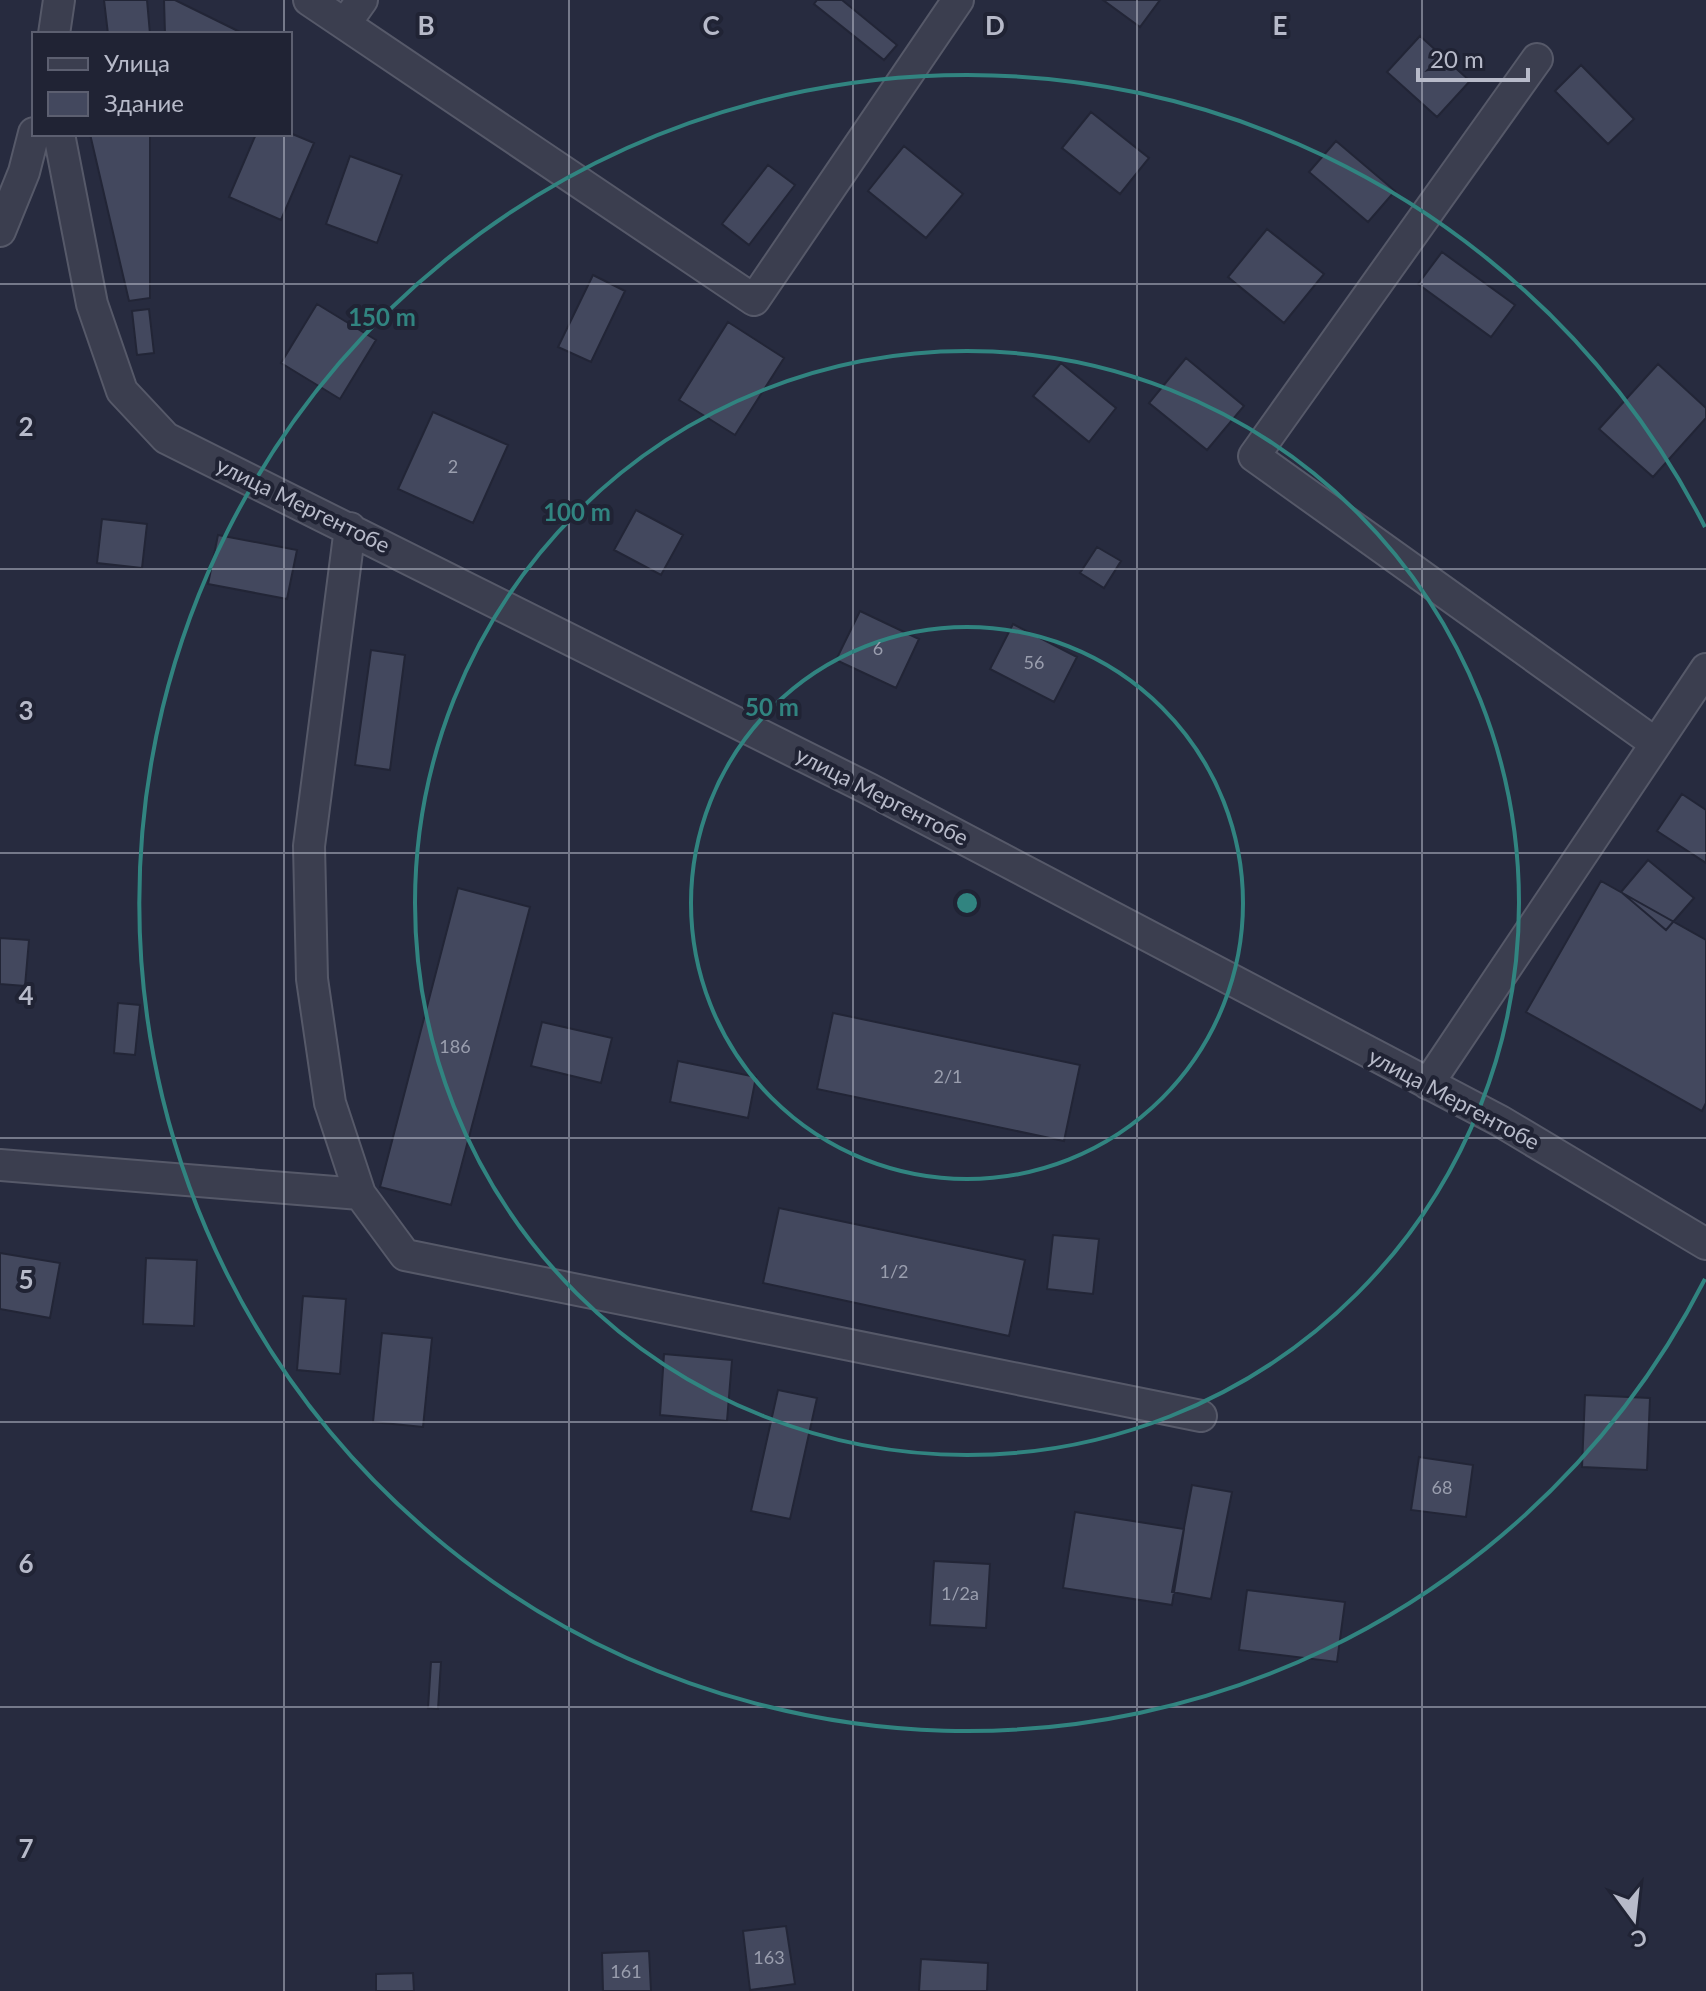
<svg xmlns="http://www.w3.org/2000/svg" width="1706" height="1991" font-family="Lato,sans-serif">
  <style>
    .building { fill: #43485e; stroke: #222536; stroke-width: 2 }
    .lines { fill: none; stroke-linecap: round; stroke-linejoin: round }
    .street-casing { stroke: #565969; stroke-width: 34 }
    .street { stroke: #3b3e4f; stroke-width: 30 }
    .grid { fill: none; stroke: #b7bac9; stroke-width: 2; stroke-opacity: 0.55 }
    .ring { fill: none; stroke: #318480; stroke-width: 4 }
    .labels { text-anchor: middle; stroke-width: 8; stroke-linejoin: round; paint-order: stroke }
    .number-label { font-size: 18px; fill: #9a9eae }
    .street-label { font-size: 22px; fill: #b7bac9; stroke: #202334 }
    .grid-label { font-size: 26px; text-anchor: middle; font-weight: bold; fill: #b7bac9; stroke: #202334; stroke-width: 8; stroke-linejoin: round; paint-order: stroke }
    .centre { fill: #318480; stroke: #202334; stroke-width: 4 }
    .ring-label { font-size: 24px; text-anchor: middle; font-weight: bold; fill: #318480; stroke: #202334; stroke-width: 8; stroke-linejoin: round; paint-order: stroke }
  </style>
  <rect width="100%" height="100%" fill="#272b3f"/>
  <path class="building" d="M104,0H147L150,34H108Z
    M164,0H175L244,34H165Z
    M817,0H842L897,45L884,60L814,4Z
    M1103,0H1160L1140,27Z
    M1420,36L1470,81L1437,117L1387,72Z
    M1581,65L1634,119L1608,144L1555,91Z
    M1091,112L1149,158L1120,194L1062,148Z
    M290,133L314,143L281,220L229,197L256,134Z
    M90,134H150V298L129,301Z
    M1336,141L1395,191L1368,222L1309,172Z
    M904,146L963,194L926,238L868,191Z
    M350,156L402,175L377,243L326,224Z
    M768,165L795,185L749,245L722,224Z
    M1267,229L1324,274L1284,323L1228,277Z
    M1442,252L1515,305L1491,337L1418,284Z
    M593,275L625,291L591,362L558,347Z
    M317,304L376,340L340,399L281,363Z
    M149,309L154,353L137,355L132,311Z
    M728,322L784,358L735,435L679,400Z
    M1186,358L1244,406L1207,450L1149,403Z
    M1061,363L1116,408L1089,442L1033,396Z
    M1658,364L1706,408V418L1653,477L1599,429Z
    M433,412L508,445L473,523L398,489Z
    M636,510L683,535L661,575L614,550Z
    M102,519L147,524L142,568L97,563Z
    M218,535L297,550L287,599L208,584Z
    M1097,547L1121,561L1104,588L1080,573Z
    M860,611L919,639L896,688L836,660Z
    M1013,624L1077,657L1054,702L990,669Z
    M371,650L405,655L390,770L355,765Z
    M1682,794L1706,810V863L1657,831Z
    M1648,860L1694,898L1666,930L1621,892Z
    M1601,881L1706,940V1103L1702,1111L1526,1012Z
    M458,888L530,907L451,1205L380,1187Z
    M0,938L29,940L25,986L0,984Z
    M118,1003L140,1005L135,1055L114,1053Z
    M833,1013L1080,1065L1064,1141L817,1089Z
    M542,1022L612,1038L601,1083L531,1066Z
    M678,1061L756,1077L748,1118L670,1102Z
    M779,1208L1025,1260L1009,1336L763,1283Z
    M1053,1235L1099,1239L1093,1294L1047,1289Z
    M0,1253L60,1263L50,1318L0,1309Z
    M146,1258L197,1260L194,1326L143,1324Z
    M303,1296L346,1299L340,1374L297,1370Z
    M382,1333L432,1338L423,1427L373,1422Z
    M664,1354L732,1360L727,1421L660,1415Z
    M778,1390L817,1398L790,1519L751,1511Z
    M1585,1395L1650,1398L1647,1470L1582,1467Z
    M1419,1457L1473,1465L1466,1517L1411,1510Z
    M1192,1485L1232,1492L1211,1599L1172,1592Z
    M1075,1512L1184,1529L1172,1605L1063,1588Z
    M934,1561L990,1564L986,1628L930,1625Z
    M1247,1590L1345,1602L1337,1662L1239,1650Z
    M431,1662H441L438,1709L428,1708Z
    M786,1926L795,1984L750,1990L743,1931Z
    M649,1951L651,1991H603L602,1953Z
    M921,1959L988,1963L987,1991H919Z
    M413,1973L414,1991H376V1974Z"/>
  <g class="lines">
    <defs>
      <path id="street" d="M309,0L754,300L958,0
        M345,24L362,0
        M54,34L59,0
        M1537,59L1254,456L1655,743
        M59,134L92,304L122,391L166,438L869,789L1500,1121L1706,1244
        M0,231L24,172L34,133
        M350,528L309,846L312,979L330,1103L360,1194L405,1255L1201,1416
        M1428,1084L1706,669
        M0,1165L360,1194"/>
    </defs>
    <use href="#street" class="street-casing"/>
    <use href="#street" class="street"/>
  </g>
  <path class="grid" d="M284,0V34M569,0V1991M853,0V1991M1137,0V1991M1422,0V1991M284,134V1991M0,284H1706M0,569H1706M0,853H1706M0,1138H1706M0,1422H1706M0,1707H1706"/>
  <g class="ring">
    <circle cx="967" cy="903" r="276"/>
    <circle cx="967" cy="903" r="552"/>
    <path d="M1705 1279A828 828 0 1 1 1705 527"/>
  </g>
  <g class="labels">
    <g class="number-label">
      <text x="453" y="473">2</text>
      <text x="878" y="655">6</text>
      <text x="1034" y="669">56</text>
      <text x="455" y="1053">186</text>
      <text x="948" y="1083">2/1</text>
      <text x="894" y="1278">1/2</text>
      <text x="1442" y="1494">68</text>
      <text x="960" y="1600">1/2а</text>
      <text x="769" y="1964">163</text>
      <text x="626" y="1978">161</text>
    </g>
    <g class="street-label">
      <text transform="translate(303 505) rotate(26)" y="8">улица Мергентобе</text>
      <text transform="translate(882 796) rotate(27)" y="8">улица Мергентобе</text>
      <text transform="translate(1454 1099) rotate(28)" y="8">улица Мергентобе</text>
    </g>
  </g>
  <g class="grid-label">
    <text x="426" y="35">B</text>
    <text x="711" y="35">C</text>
    <text x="995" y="35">D</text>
    <text x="1280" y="35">E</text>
    <text x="26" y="436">2</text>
    <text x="26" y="720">3</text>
    <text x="26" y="1005">4</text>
    <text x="26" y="1289">5</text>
    <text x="26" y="1573">6</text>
    <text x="26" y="1858">7</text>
  </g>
  <circle cx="967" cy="903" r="12" class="centre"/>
  <g class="ring-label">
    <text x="382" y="326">150 m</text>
    <text x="577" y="521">100 m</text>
    <text x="772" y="716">50 m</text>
  </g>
  <rect x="32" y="32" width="260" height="104" fill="#202334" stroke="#5c5f70" stroke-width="2"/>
  <rect x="48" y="58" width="40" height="12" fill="#3b3e4f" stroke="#5c5f70" stroke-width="2"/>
  <text x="104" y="72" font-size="24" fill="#b7bac9">Улица</text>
  <rect x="48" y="92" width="40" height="24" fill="#43485e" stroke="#5c5f70" stroke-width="2"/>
  <text x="104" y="112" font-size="24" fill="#b7bac9">Здание</text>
  <g transform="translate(1634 1919) rotate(165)" stroke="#202334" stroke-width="6" paint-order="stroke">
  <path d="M0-6L14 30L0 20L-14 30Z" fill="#b7bac9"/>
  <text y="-12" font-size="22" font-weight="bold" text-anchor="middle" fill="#b7bac9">С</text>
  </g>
  <path d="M1418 68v12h110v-12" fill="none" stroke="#b7bac9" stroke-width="4"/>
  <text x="1430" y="68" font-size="24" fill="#b7bac9" stroke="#202334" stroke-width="6" paint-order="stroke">20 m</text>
</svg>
